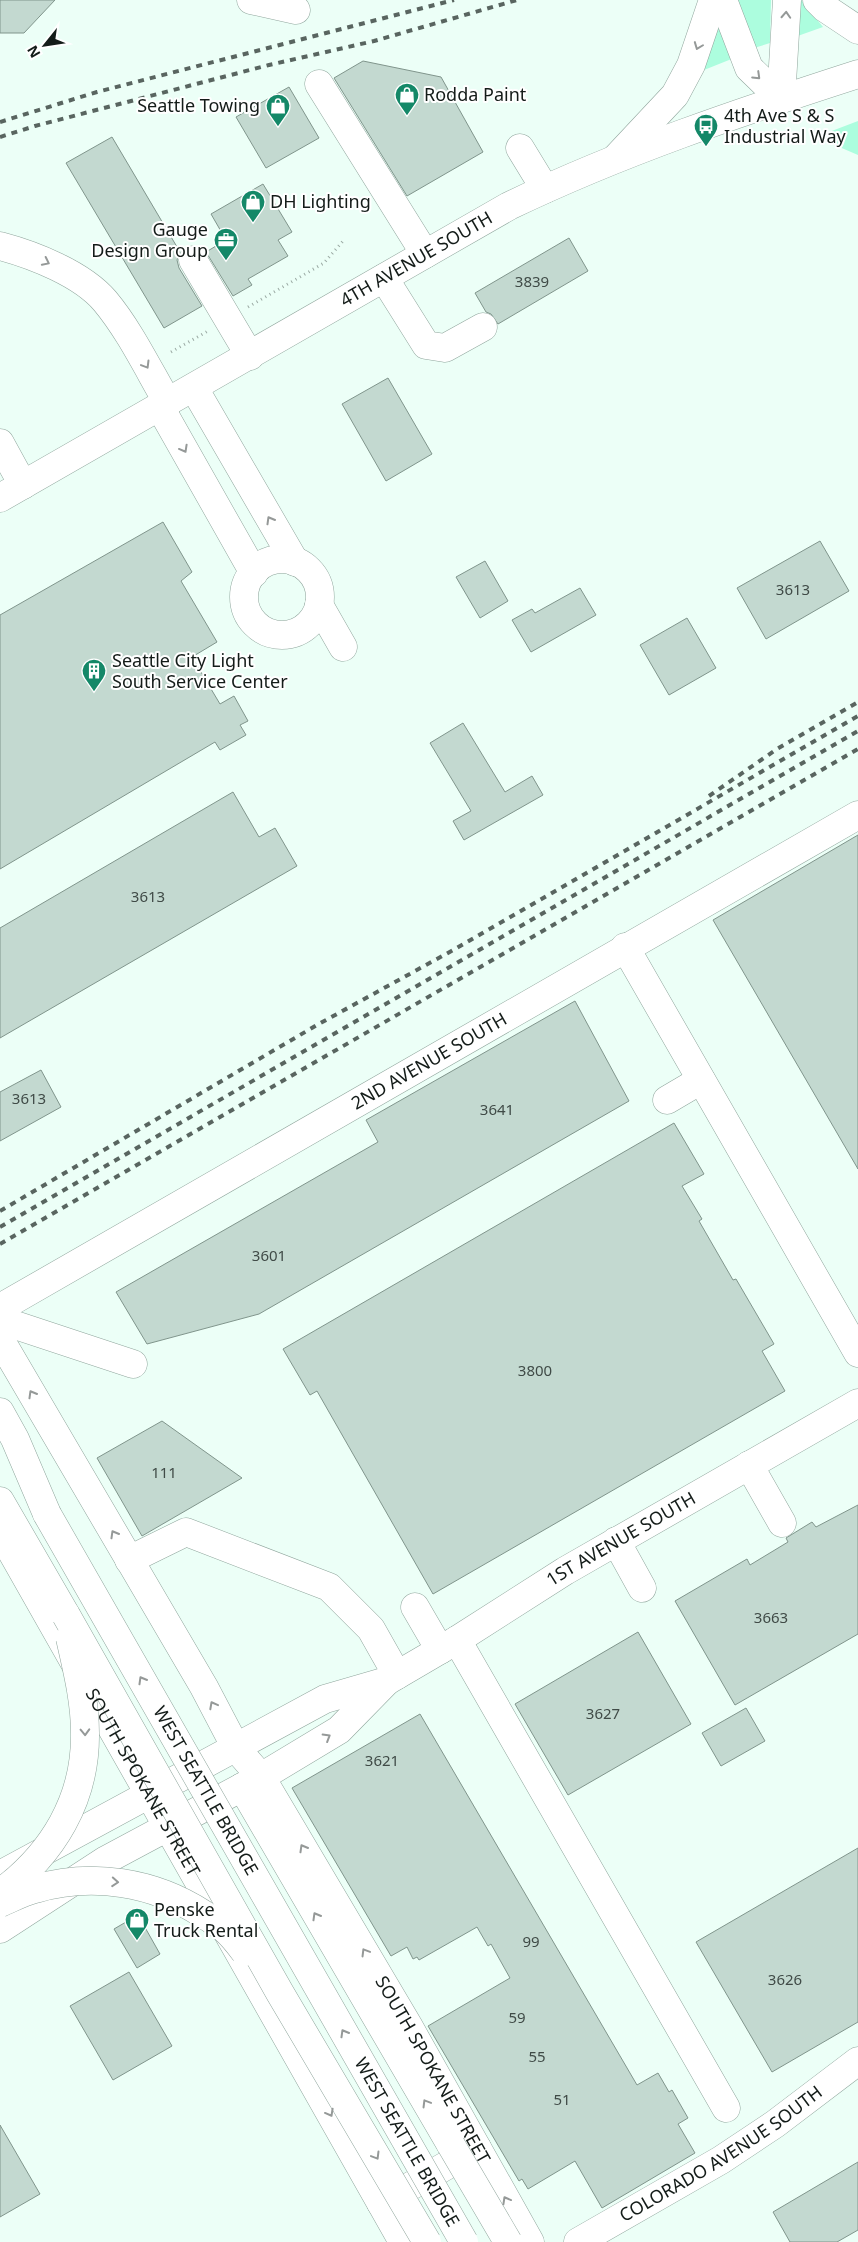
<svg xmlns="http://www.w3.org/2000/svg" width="858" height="2242" font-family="'Noto Sans',sans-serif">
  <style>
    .green { fill: #acfdde }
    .building { fill: #c3d9d0; stroke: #80958c }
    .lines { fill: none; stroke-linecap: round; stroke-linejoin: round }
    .minor-casing { stroke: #90a69d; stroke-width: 29 }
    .major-casing { stroke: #90a69d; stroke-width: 29 }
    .highway-casing { stroke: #90a69d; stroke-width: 29 }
    .path { stroke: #9baaa4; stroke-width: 3; stroke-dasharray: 1 4; stroke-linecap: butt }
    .minor { stroke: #fff; stroke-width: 28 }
    .major { stroke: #fff; stroke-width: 28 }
    .highway { stroke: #fff; stroke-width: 28 }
    .rail { stroke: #596560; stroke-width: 4; stroke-dasharray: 6 6; stroke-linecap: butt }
    .highway-bridge-casing { stroke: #90a69d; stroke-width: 29; stroke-linecap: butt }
    .highway-bridge { stroke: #fff; stroke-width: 28 }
    .oneway { stroke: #959998 }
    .labels { text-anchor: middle; stroke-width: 4; stroke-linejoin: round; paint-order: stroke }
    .number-label { font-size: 15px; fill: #404b47 }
    .poi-label { font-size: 18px; fill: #141c19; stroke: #fff; text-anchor: start }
    .street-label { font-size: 18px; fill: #141c19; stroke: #fff }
  </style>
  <rect width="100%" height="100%" fill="#ecfff7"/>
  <path class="green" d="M734,0H771L770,43L754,48Z
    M794,0H801L823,27L792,38Z
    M718,15L734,58L704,70Z
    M858,121V155L816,137Z"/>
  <path class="building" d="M0,0H55L24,33H0Z
    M363,61L441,77L483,152L407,196L334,78Z
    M289,87L319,138L266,168L236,117Z
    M112,137L180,252L177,260L179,268L202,306L164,328L66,163Z
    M263,184L292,232L278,240L288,256L248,279L252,285L233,296L206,252L226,240L211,214Z
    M569,238L588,271L498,324L491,314L486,312L475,293Z
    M388,378L432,454L386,481L342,404Z
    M163,522L192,572L181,581L217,642L192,657L220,704L234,696L248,721L240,725L246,735L220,750L215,742L0,869V615Z
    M820,541L849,591L766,639L737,588Z
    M485,561L508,601L480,618L456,577Z
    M580,588L596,615L531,652L512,620L532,609L535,613Z
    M687,618L716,668L669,695L640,645Z
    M463,723L505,792L532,776L543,795L464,840L453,821L471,811L430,743Z
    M233,792L259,837L275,828L297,866L0,1038V928Z
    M858,835V1169L713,920Z
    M575,1001L629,1101L259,1314L147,1344L116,1292L378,1142L366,1120Z
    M41,1070L61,1107L0,1141V1092Z
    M674,1123L704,1174L682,1186L702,1219L699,1221L733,1280L736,1279L774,1344L762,1351L785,1391L433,1594L317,1391L310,1395L283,1349Z
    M162,1421L242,1478L142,1536L97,1458Z
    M858,1505V1634L735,1705L675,1601L747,1559L750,1565L788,1542L786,1538L812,1522L816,1527Z
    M638,1632L691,1724L568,1795L515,1704Z
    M746,1708L765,1741L721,1766L702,1733Z
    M420,1714L637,2085L658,2073L669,2092L672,2090L688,2118L678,2124L695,2153L602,2208L575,2161L528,2189L522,2179L519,2181L428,2026L510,1978L491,1944L488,1946L477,1927L419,1960L417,1957L413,1959L407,1947L391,1956L292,1788Z
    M858,1848V2022L772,2072L696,1942Z
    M138,1915L160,1954L137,1968L114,1929Z
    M129,1972L172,2046L113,2080L70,2006Z
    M0,2125L40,2194L0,2217Z
    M858,2162V2230L837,2242H790L773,2212Z"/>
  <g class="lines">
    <defs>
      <g id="minor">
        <path d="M251,0L296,10"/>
        <path d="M723,0L749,68L781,99"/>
        <path d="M817,0L825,8L858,30"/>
        <path d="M319,84L425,254"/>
        <path d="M781,99L787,0"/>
        <path d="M520,148L545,189"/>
        <path d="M616,158L675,95L691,65L713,0"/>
        <path d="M193,260L250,356"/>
        <path d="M384,278L426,345L445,348L483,327"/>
        <path d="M194,388L295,562"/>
        <path d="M160,407L254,573"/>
        <path d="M0,443L23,485"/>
        <circle cx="282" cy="597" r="38"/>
        <path d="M319,605L343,647"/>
        <path d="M625,947L858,1353"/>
        <path d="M667,1100L701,1080"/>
        <path id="s1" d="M0,1308L858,815"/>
        <path d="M0,1320L133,1364"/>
        <path d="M749,1465L782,1523"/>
        <path d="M616,1541L642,1588"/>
        <path d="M129,1560L186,1532L329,1587L371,1629L397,1675"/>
        <path d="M415,1607L440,1650"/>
        <path d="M457,1640L726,2108"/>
        <path id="s2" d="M578,2242L721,2160L775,2124L858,2061"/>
      </g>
      <g id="major">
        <path id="s3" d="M0,498L509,206C621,152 740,112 858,74"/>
        <path id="s4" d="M0,1339L204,1687L236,1748L261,1777L409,2027L530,2242"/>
        <path id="s5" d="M0,1531L403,2242"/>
        <path id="s6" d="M0,1875L325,1699L387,1681L457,1640L565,1571L858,1403"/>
        <path d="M0,1929L106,1860L261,1777L339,1730L386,1682"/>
        <path d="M381,2203L477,2148"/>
      </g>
      <path id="highway" d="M0,246C34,255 82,274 105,301C130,331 148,369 168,403
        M0,1412L15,1439L47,1514
        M0,1501L66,1615
        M242,1787L451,2145"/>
    </defs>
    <use href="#minor" class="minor-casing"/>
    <use href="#major" class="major-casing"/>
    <use href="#highway" class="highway-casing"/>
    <path class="path" d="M248,307L324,263L343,241
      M171,352L208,331"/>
    <use href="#minor" class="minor"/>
    <use href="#major" class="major"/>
    <use href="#highway" class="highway"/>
    <path class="rail" d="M0,122L97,92L454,0
      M0,137L35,126L269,65L374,41L517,0
      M709,796L777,749L858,702
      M0,1211L317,1025L455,949L858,716
      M0,1227L858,731
      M0,1244L858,749"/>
    <defs>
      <g id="highway-bridge">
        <path id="s7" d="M47,1514L464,2242"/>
        <path d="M66,1615L280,1993L427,2242"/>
        <path d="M0,1893C53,1854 86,1799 85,1733C85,1701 77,1669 70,1638"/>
        <path d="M0,1903C12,1898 23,1892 35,1889C92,1872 154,1882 203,1914C210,1919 219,1923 225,1929C233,1936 239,1944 245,1952"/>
        <path d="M451,2145L508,2242"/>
      </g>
    </defs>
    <use href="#highway-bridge" class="highway-bridge-casing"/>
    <use href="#highway-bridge" class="highway-bridge"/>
  </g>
  <defs><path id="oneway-chevron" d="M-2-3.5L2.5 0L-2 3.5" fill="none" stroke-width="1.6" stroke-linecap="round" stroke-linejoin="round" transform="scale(1.25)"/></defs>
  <g class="oneway">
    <use href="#oneway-chevron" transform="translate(786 15) rotate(-87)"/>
    <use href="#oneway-chevron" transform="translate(698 46) rotate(111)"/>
    <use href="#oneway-chevron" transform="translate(757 76) rotate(44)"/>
    <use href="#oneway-chevron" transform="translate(46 262) rotate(26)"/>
    <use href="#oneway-chevron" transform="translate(146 365) rotate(59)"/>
    <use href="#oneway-chevron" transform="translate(184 449) rotate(61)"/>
    <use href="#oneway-chevron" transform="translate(270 520) rotate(-120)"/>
    <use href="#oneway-chevron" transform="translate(32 1394) rotate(-120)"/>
    <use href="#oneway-chevron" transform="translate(114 1534) rotate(-120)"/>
    <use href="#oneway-chevron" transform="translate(142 1680) rotate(-120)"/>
    <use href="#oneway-chevron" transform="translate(213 1705) rotate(-118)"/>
    <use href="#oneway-chevron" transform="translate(85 1732) rotate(88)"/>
    <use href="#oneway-chevron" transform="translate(327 1737) rotate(-31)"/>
    <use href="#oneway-chevron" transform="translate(303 1848) rotate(-120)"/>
    <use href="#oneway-chevron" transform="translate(115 1882) rotate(4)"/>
    <use href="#oneway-chevron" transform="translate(316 1916) rotate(-120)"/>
    <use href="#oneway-chevron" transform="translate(365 1952) rotate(-121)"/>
    <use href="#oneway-chevron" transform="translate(344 2033) rotate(-120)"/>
    <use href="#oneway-chevron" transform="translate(426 2103) rotate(-121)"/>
    <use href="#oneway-chevron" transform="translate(330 2113) rotate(61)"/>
    <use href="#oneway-chevron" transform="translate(376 2156) rotate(59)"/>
    <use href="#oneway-chevron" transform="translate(506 2200) rotate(-119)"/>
  </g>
  <defs>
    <symbol id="shop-pin" viewBox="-11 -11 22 30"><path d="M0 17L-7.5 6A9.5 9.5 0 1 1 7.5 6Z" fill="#148868" stroke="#fff"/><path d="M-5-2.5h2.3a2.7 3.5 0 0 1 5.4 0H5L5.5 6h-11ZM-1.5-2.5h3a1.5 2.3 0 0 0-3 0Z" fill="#fff"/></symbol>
    <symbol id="bus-pin" viewBox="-11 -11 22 30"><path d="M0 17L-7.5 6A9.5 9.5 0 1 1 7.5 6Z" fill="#148868" stroke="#fff"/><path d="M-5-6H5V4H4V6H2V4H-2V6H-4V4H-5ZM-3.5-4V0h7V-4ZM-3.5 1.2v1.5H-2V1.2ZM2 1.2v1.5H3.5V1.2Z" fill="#fff"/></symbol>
    <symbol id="office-pin" viewBox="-11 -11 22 30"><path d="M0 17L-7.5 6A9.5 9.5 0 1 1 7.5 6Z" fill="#148868" stroke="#fff"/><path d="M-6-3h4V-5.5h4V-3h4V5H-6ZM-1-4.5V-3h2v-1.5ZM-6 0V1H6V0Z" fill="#fff"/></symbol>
    <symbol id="building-pin" viewBox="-11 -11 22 30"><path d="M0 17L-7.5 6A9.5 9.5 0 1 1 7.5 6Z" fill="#148868" stroke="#fff"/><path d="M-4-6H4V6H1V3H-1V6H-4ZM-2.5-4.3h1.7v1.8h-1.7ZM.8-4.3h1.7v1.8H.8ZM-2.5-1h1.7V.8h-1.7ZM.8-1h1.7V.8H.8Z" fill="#fff"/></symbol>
  </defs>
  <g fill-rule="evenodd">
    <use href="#shop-pin" x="393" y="81" width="28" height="38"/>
    <use href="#shop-pin" x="264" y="92" width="28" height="38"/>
    <use href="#bus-pin" x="692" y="112" width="28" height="38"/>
    <use href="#shop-pin" x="239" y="188" width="28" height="38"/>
    <use href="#office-pin" x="212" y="226" width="28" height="38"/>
    <use href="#building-pin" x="80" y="657" width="28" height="38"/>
    <use href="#shop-pin" x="123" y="1906" width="28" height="38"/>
  </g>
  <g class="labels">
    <g class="number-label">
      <text x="532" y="287">3839</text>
      <text x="793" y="595">3613</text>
      <text x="148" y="902">3613</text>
      <text x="29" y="1104">3613</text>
      <text x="497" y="1115">3641</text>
      <text x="269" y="1261">3601</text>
      <text x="535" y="1376">3800</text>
      <text x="164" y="1478">111</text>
      <text x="771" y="1623">3663</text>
      <text x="603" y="1719">3627</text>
      <text x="382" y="1766">3621</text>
      <text x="531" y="1947">99</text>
      <text x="785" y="1985">3626</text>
      <text x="517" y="2023">59</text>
      <text x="537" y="2062">55</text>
      <text x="562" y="2105">51</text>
    </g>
    <g class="poi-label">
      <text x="424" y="101">Rodda Paint</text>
      <text x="260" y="112" text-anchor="end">Seattle Towing</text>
      <text x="724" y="122">4th Ave S &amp; S<tspan x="724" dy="21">Industrial Way</tspan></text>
      <text x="270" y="208">DH Lighting</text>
      <text x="208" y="236" text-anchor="end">Gauge<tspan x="208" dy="21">Design Group</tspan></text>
      <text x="112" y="667">Seattle City Light<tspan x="112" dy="21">South Service Center</tspan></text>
      <text x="154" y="1916">Penske<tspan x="154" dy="21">Truck Rental</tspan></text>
    </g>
    <g class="street-label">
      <text dy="6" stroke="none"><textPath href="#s3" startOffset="480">4TH AVENUE SOUTH</textPath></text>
      <text dy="6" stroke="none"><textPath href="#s1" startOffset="495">2ND AVENUE SOUTH</textPath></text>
      <text dy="6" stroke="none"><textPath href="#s6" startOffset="708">1ST AVENUE SOUTH</textPath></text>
      <text dy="6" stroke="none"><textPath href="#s5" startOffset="289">SOUTH SPOKANE STREET</textPath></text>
      <text dy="6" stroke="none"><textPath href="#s7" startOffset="319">WEST SEATTLE BRIDGE</textPath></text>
      <text dy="6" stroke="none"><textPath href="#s4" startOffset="850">SOUTH SPOKANE STREET</textPath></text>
      <text dy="6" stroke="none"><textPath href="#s7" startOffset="724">WEST SEATTLE BRIDGE</textPath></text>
      <text dy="6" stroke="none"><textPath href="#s2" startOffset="168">COLORADO AVENUE SOUTH</textPath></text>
    </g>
  </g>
  <g transform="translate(45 45) rotate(240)" stroke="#ffffff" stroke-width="4" paint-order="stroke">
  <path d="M0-4L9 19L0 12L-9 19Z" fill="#141c19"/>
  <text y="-8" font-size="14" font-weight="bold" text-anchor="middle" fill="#141c19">N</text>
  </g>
</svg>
